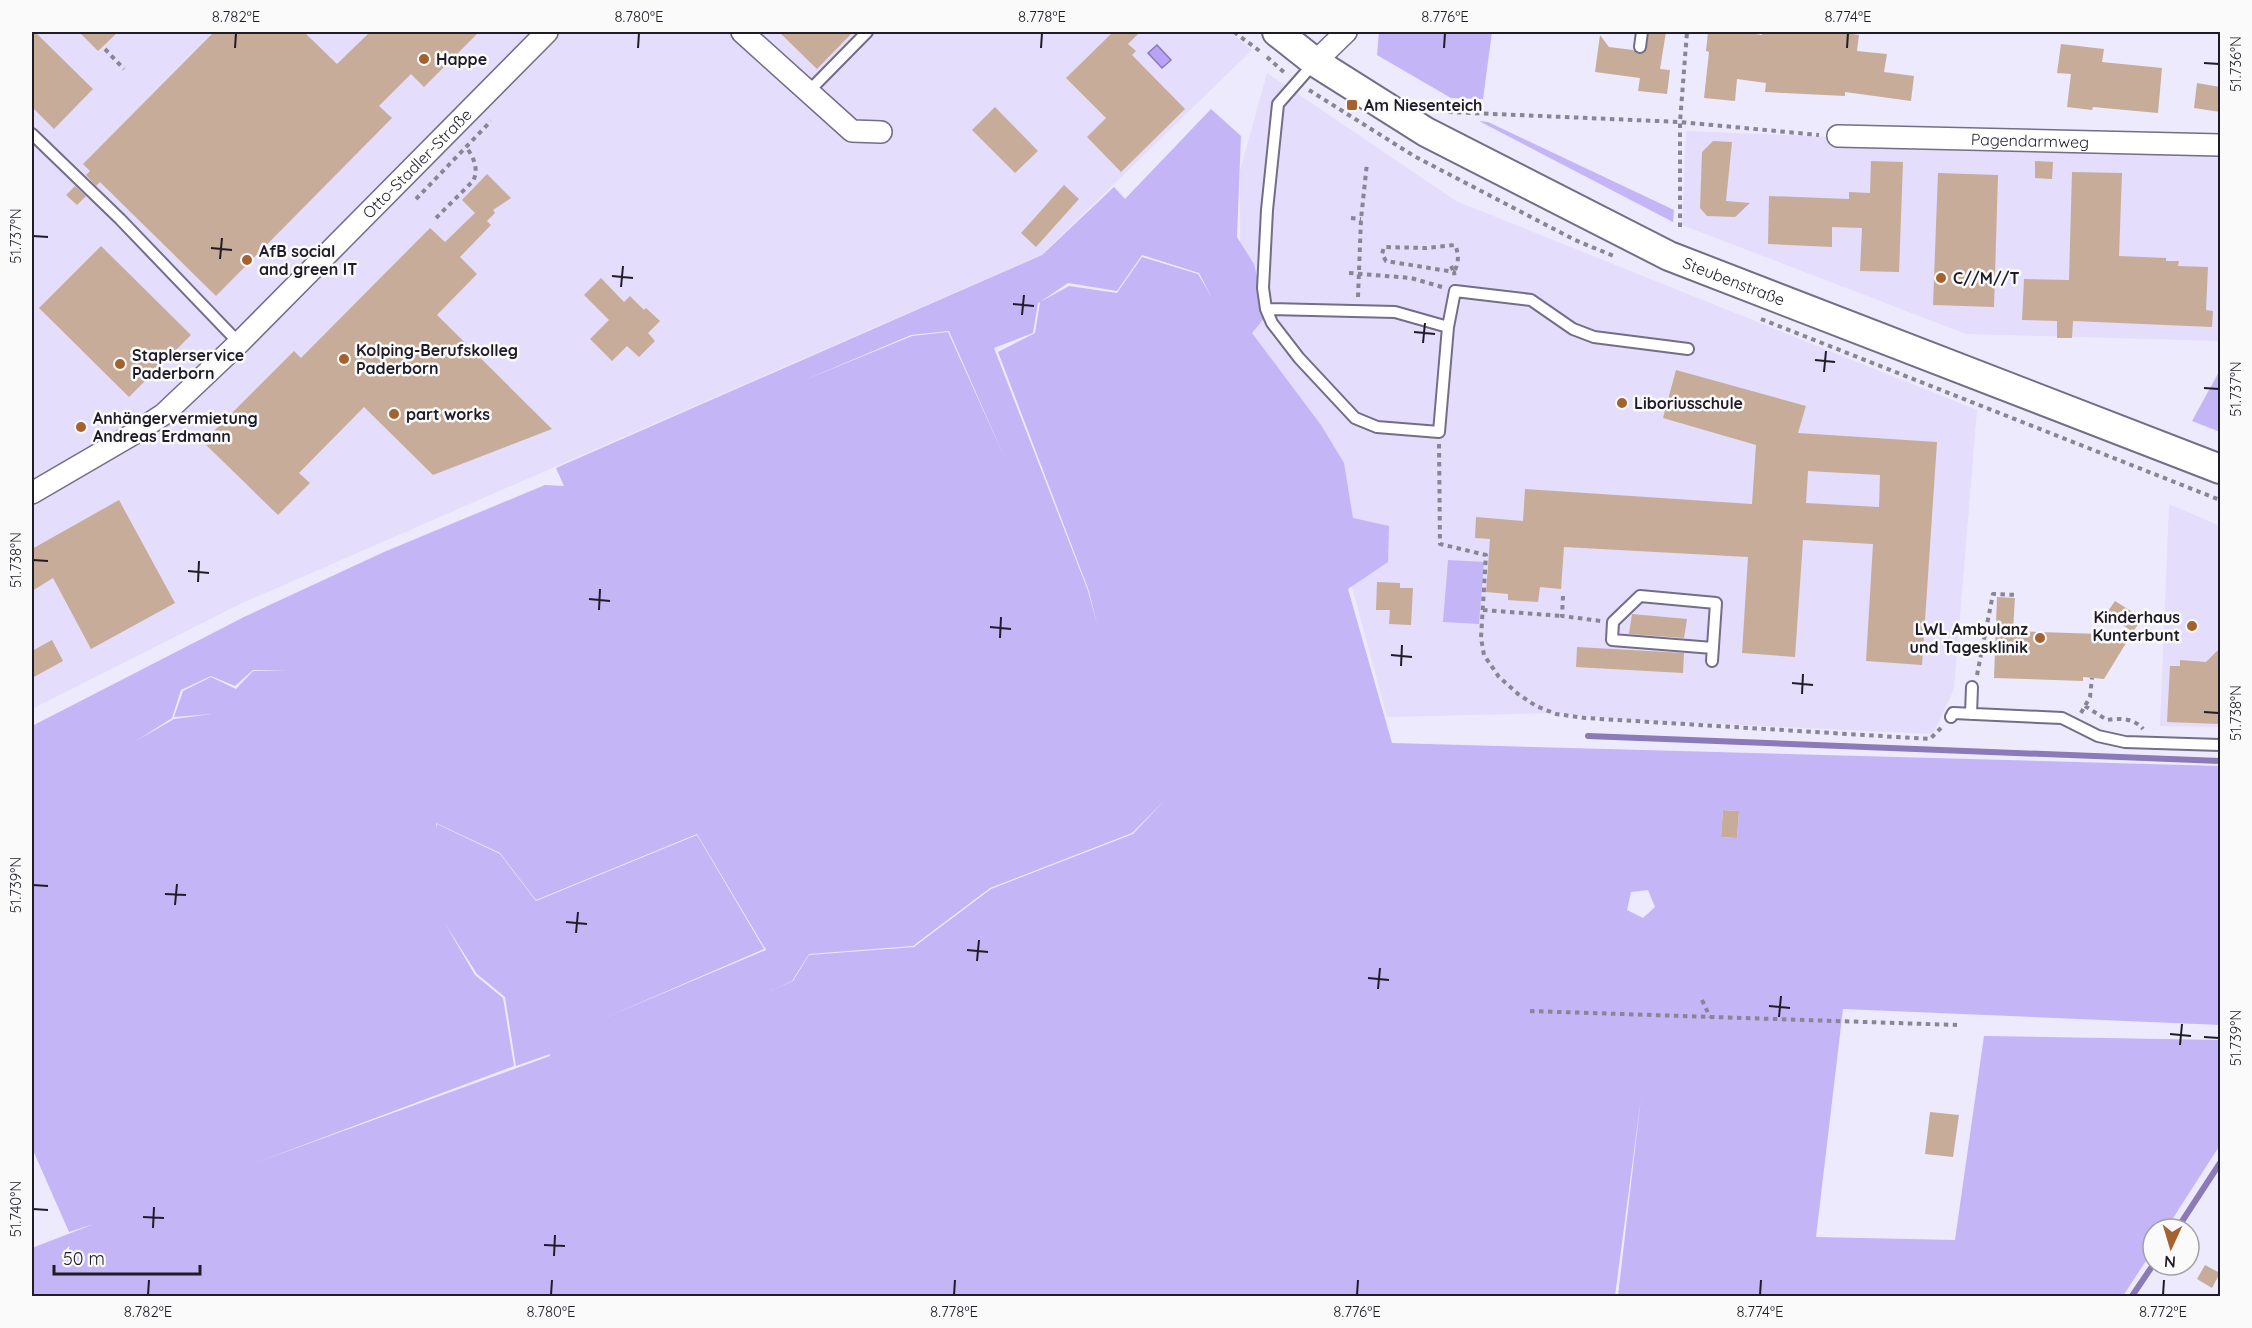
<svg xmlns="http://www.w3.org/2000/svg" width="2252" height="1328" font-family="Quicksand,sans-serif">
  <style>
    .built { fill: #e4ddfb }
    .green { fill: #c4b5f6; fill-rule: evenodd }
    .water { fill: #b8a3f6; stroke: #8a7ab8; stroke-width: 1.5 }
    .lines { fill: none; stroke-linecap: round; stroke-linejoin: round }
    .stream { stroke: #8a7ab8; stroke-width: 6 }
    .building { fill: #c7ac99; fill-rule: evenodd }
    .lane-casing { stroke: #736d88; stroke-width: 14 }
    .street-casing { stroke: #736d88; stroke-width: 24 }
    .secondary-casing { stroke: #736d88; stroke-width: 32 }
    .path { stroke: #888594; stroke-width: 4; stroke-dasharray: 4.5 4.5; stroke-linecap: butt }
    .lane { stroke: #fff; stroke-width: 10 }
    .street { stroke: #fff; stroke-width: 21 }
    .secondary { stroke: #fff; stroke-width: 28 }
    .ticks { fill: none; stroke: #1f1c27; stroke-width: 2 }
    .poi-dot { fill: #a4622e; stroke: #fafafa; stroke-width: 2 }
    .labels { text-anchor: middle; stroke-width: 5; stroke-linejoin: round; paint-order: stroke }
    .poi-label { font-size: 16px; font-weight: bold; fill: #1f1c27; stroke: #fafafa; text-anchor: start }
    .street-label { font-size: 16px; fill: #1f1c27; stroke: #fafafa }
    .neatline { fill: none; stroke: #1f1c27; stroke-width: 2 }
    .ticks-label { font-size: 15px; text-anchor: middle; fill: #1f1c27 }
  </style>
  <rect width="100%" height="100%" fill="#eeeafd"/>
  <path class="built" d="M32,32H1230L1252,50L1041,255L240,604L32,709Z
    M1267,73L1456,201L1977,410L1954,689L1933,734L1615,719L1557,713L1387,717L1315,450L1253,349L1240,285V171Z
    M1686,131L2220,153V341L1966,334L1682,225Z
    M2169,504L2220,526V727L2160,726Z"/>
  <path class="green" d="M1379,32H1492L1483,99L1451,98L1377,55Z
    M1211,109L1241,136L1237,237L1254,264L1266,316L1252,333L1321,425L1344,463L1353,518L1389,526L1388,562L1348,589L1392,743L2220,766V1025L1843,1009L1816,1237L1955,1240L1984,1036L2220,1040V1145L2166,1229H2153V1250L2123,1296H1618L1641,1098L1615,1296H32V1248L94,1224L69,1232L32,1148V726L244,617L384,552L545,485L564,486L556,468L1042,255L1114,187L1125,199ZM1142,255L1199,273L1212,298L1198,274L1142,257L1117,293L1069,286L1040,302L1068,283L1117,291ZM1040,302L1035,333L998,352L1089,591L1097,624L1088,591L994,348L1033,333L1038,303ZM949,331L1006,461L948,332L912,336L800,382L911,335ZM253,670L287,671H253L236,689L211,677L183,691L174,717L212,714L174,719L136,741L172,718L181,690L211,676L235,686ZM1165,800L1133,834L991,889L914,947L809,955L793,981L770,991L792,981L809,954L913,946L990,888L1132,833ZM1723,810L1739,811L1737,838L1721,837ZM436,823L500,853L536,900L697,834L766,950L607,1017L764,949L697,835L536,901L500,854L437,824V829ZM1648,890L1655,907L1643,918L1627,910L1631,892ZM444,922L477,974L505,997L516,1066L550,1054V1056L255,1163L514,1066L503,998L475,975Z
    M1479,121L1488,122L1674,210L1673,222Z
    M2220,370V432L2192,421Z
    M1448,560L1484,562L1479,624L1443,622Z"/>
  <path class="water" d="M1157,45L1171,60L1162,68L1148,53Z"/>
  <g class="lines">
    <path class="stream" d="M1588,736L2220,761
      M2177,1229L2220,1163
      M2132,1296L2153,1265"/>
  </g>
  <path class="building" d="M32,32H35L93,89L54,129L32,107Z
    M79,32H118L98,51Z
    M214,32H304L337,64L370,32H479L424,87L411,74L379,106L392,118L216,296L100,182L96,186L86,175L90,171L83,164Z
    M779,32H853L817,69Z
    M1113,32H1140L1128,44L1136,51L1132,55L1185,109L1121,172L1087,137L1106,118L1066,78Z
    M1649,32H1666L1660,69L1670,70L1667,94L1638,91L1640,78L1595,72L1600,35L1609,47L1633,50L1640,54L1646,51Z
    M1708,32H1742L1762,35V32H1852V34L1859,35L1857,51L1887,54L1884,72L1914,76L1911,101L1845,92V96L1765,92L1766,83L1737,79L1735,101L1704,98L1709,52L1706,51Z
    M2061,44L2104,49L2102,62L2162,68L2158,113L2093,107L2092,110L2067,107L2071,74L2057,73Z
    M2197,83L2220,87V112L2194,108Z
    M995,107L1038,151L1015,173L972,130Z
    M1713,141L1732,142L1726,201L1750,203L1735,217L1707,216L1700,208L1702,152Z
    M1871,161L1903,162L1899,272L1860,271L1862,228L1832,227V247L1768,244L1769,196L1849,199V192L1870,193Z
    M2035,161L2053,162L2052,179L2035,178Z
    M2072,172L2122,173L2119,256L2166,258V261H2179L2178,266L2208,267L2206,310L2213,311L2212,327L2073,321L2072,338H2057V321L2022,320L2024,279L2069,280Z
    M1938,173L1998,175L1994,307L1933,305Z
    M487,174L511,198L493,210L495,213L487,221L491,225L460,257L477,274L437,315L552,429L433,475L364,407L299,473L310,483L278,515L203,442L294,351L301,358L430,228L445,242L475,213L462,200Z
    M1064,185L1079,199L1036,247L1021,233Z
    M75,186L86,196L77,205L66,195Z
    M101,246L191,335L129,397L39,308Z
    M601,278L624,302L630,296L644,310L646,308L660,321L648,333L655,341L639,357L627,346L612,361L590,339L609,320L584,295Z
    M1676,370L1806,406L1798,433L1937,442L1922,665L1866,661L1873,544L1803,540L1795,657L1742,653L1748,557L1564,547L1561,589L1540,587L1538,602L1508,600V594L1486,592L1490,539L1475,538L1476,517L1523,521L1525,489L1752,504L1756,445L1663,418ZM1808,471L1880,475L1879,507L1806,503Z
    M119,500L175,603L91,649L53,578L32,591V549Z
    M1377,582L1400,583V588H1413L1411,625L1389,624L1390,610H1376Z
    M1997,597L2015,598L2013,631L2131,635L2104,679L2083,677V681L1994,678Z
    M2115,601L2142,618L2133,632L2106,614Z
    M1632,614L1687,619L1684,638L1629,634Z
    M52,640L63,661L32,678V651Z
    M1577,647L1684,653L1683,673L1576,667Z
    M2220,648V724L2167,722L2170,666H2180V660L2206,662Z
    M1723,810L1739,811L1737,838L1721,837Z
    M1930,1112L1959,1115L1953,1157L1925,1154Z
    M2205,1265L2220,1273L2212,1288L2197,1279Z"/>
  <g class="lines">
    <defs>
      <path id="lane" d="M1640,47L1642,32
        M809,91L867,32
        M32,134L120,219L239,343
        M1266,309L1395,312L1448,327L1439,432L1377,427L1355,418L1299,358L1272,323L1266,309L1263,288L1267,210L1278,104L1315,62
        M1448,327L1455,291L1531,300L1573,329L1594,337L1688,349
        M1712,661L1716,603L1640,596L1613,622L1612,640L1713,648
        M1971,714L1972,687
        M1951,717L1953,713L2062,718L2098,736L2125,742L2220,745"/>
      <g id="street">
        <path d="M742,32L852,131L881,132"/>
        <path d="M1315,62L1346,32"/>
        <path id="s1" d="M1838,136L2220,145"/>
        <path id="s2" d="M32,493L135,433L164,414L239,343L547,32"/>
      </g>
      <g id="secondary">
        <path id="s3" d="M1277,32L1315,62L1426,132L1669,256L2220,469"/>
      </g>
    </defs>
    <use href="#lane" class="lane-casing"/>
    <use href="#street" class="street-casing"/>
    <use href="#secondary" class="secondary-casing"/>
    <path class="path" d="M1234,32L1261,52
      M105,49L124,69
      M1267,57L1286,74
      M1309,90L1414,156L1575,240L1616,257
      M1448,112L1680,122L1819,135
      M416,199L491,121
      M436,218L473,181C479,170 474,157 466,147
      M1351,218L1361,219
      M1680,227V122L1687,32
      M1451,266L1454,272C1459,263 1459,254 1455,245L1426,248L1384,247L1382,254L1386,261L1454,272L1455,279
      M1349,273L1411,278L1442,287
      M1358,297L1361,219L1367,163
      M1761,319L2220,500
      M1439,444L1440,544L1486,555L1481,638L1484,655L1499,677L1518,694L1536,706L1556,714L1585,718L1930,739L1942,727
      M1563,596L1562,616L1601,621
      M1483,610L1562,616
      M1977,675L1993,594L2018,595
      M2085,706L2107,720C2120,718 2134,718 2143,729
      M2081,713L2090,697L2092,678
      M1702,1000L1710,1017
      M1530,1011L1957,1025"/>
    <use href="#lane" class="lane"/>
    <use href="#street" class="street"/>
    <use href="#secondary" class="secondary"/>
  </g>
  <path class="ticks" d="M235,48L236,33M638,48L639,33M1041,48L1042,33M1444,48L1445,33M1847,48L1848,33M2204,63L2219,64M33,236L48,237M211,248L232,250M220,259L222,238M612,276L633,278M621,287L623,266M1013,304L1034,306M1022,315L1024,295M1414,332L1435,334M1423,343L1425,323M1815,360L1835,362M1824,372L1826,351M2204,388L2219,389M33,560L48,561M188,571L209,573M198,582L199,561M589,599L610,601M599,610L600,589M990,627L1011,629M1000,638L1001,617M1391,655L1412,657M1401,666L1402,645M1792,683L1813,685M1802,694L1803,674M2204,712L2219,713M33,885L48,886M165,894L186,895M175,905L177,884M566,922L587,924M576,933L578,912M967,950L988,952M977,961L979,940M1368,978L1389,980M1378,989L1380,968M1769,1006L1790,1008M1779,1017L1781,996M2170,1034L2191,1036M2204,1037L2219,1038M2180,1045L2182,1024M33,1209L48,1210M143,1217L164,1218M153,1228L154,1207M544,1245L565,1246M554,1256L555,1235M148,1295L149,1280M551,1295L552,1280M954,1295L955,1280M1357,1295L1358,1280M1760,1295L1761,1280M2163,1295L2164,1280"/>
  <g class="poi-dot">
    <circle cx="424" cy="59" r="6"/>
    <rect x="1346" y="99" width="12" height="12" rx="3"/>
    <circle cx="247" cy="260" r="6"/>
    <circle cx="1941" cy="278" r="6"/>
    <circle cx="344" cy="359" r="6"/>
    <circle cx="120" cy="364" r="6"/>
    <circle cx="1622" cy="403" r="6"/>
    <circle cx="394" cy="414" r="6"/>
    <circle cx="81" cy="427" r="6"/>
    <circle cx="2192" cy="626" r="6"/>
    <circle cx="2040" cy="638" r="6"/>
  </g>
  <g class="labels">
    <g class="poi-label">
      <text x="436" y="65">Happe</text>
      <text x="1364" y="111">Am Niesenteich</text>
      <text x="259" y="257">AfB social<tspan x="259" dy="18">and green IT</tspan></text>
      <text x="1953" y="284">C//M//T</text>
      <text x="356" y="356">Kolping-Berufskolleg<tspan x="356" dy="18">Paderborn</tspan></text>
      <text x="132" y="361">Staplerservice<tspan x="132" dy="18">Paderborn</tspan></text>
      <text x="1634" y="409">Liboriusschule</text>
      <text x="406" y="420">part works</text>
      <text x="93" y="424">Anhängervermietung<tspan x="93" dy="18">Andreas Erdmann</tspan></text>
      <text x="2180" y="623" text-anchor="end">Kinderhaus<tspan x="2180" dy="18">Kunterbunt</tspan></text>
      <text x="2028" y="635" text-anchor="end">LWL Ambulanz<tspan x="2028" dy="18">und Tagesklinik</tspan></text>
    </g>
    <g class="street-label">
      <text dy="6" stroke="none"><textPath href="#s1" startOffset="192">Pagendarmweg</textPath></text>
      <text dy="6" stroke="none"><textPath href="#s2" startOffset="510">Otto-Stadler-Straße</textPath></text>
      <text dy="6" stroke="none"><textPath href="#s3" startOffset="522">Steubenstraße</textPath></text>
    </g>
  </g>
  <rect width="2252" height="1328" fill="none" stroke="#fafafa" stroke-width="66"/>
  <g transform="translate(2171 1247) rotate(184)"><circle r="28" fill="#fafafa" stroke="#a2a1a6" stroke-width="1.5"/>
  <path d="M0-4.5L10 22L0 15L-10 22Z" fill="#a4622e"/>
  <text y="-9" font-size="16" font-weight="bold" text-anchor="middle" fill="#1f1c27">N</text>
  </g>
  <path d="M54 1265v9h146v-9" fill="none" stroke="#1f1c27" stroke-width="3"/>
  <text x="63" y="1265" font-size="18" fill="#1f1c27" stroke="#fafafa" stroke-width="4.5" paint-order="stroke">50 m</text>
  <rect x="33" y="33" width="2186" height="1262" class="neatline"/>
  <g class="ticks-label">
    <text x="236" y="22">8.782°E</text>
    <text x="639" y="22">8.780°E</text>
    <text x="1042" y="22">8.778°E</text>
    <text x="1445" y="22">8.776°E</text>
    <text x="1848" y="22">8.774°E</text>
    <text transform="translate(2236 64) rotate(-90)" y="5">51.736°N</text>
    <text transform="translate(16 236) rotate(-90)" y="5">51.737°N</text>
    <text transform="translate(2236 389) rotate(-90)" y="5">51.737°N</text>
    <text transform="translate(16 560) rotate(-90)" y="5">51.738°N</text>
    <text transform="translate(2236 713) rotate(-90)" y="5">51.738°N</text>
    <text transform="translate(16 885) rotate(-90)" y="5">51.739°N</text>
    <text transform="translate(2236 1038) rotate(-90)" y="5">51.739°N</text>
    <text transform="translate(16 1209) rotate(-90)" y="5">51.740°N</text>
    <text x="148" y="1317">8.782°E</text>
    <text x="551" y="1317">8.780°E</text>
    <text x="954" y="1317">8.778°E</text>
    <text x="1357" y="1317">8.776°E</text>
    <text x="1760" y="1317">8.774°E</text>
    <text x="2163" y="1317">8.772°E</text>
  </g>
</svg>
